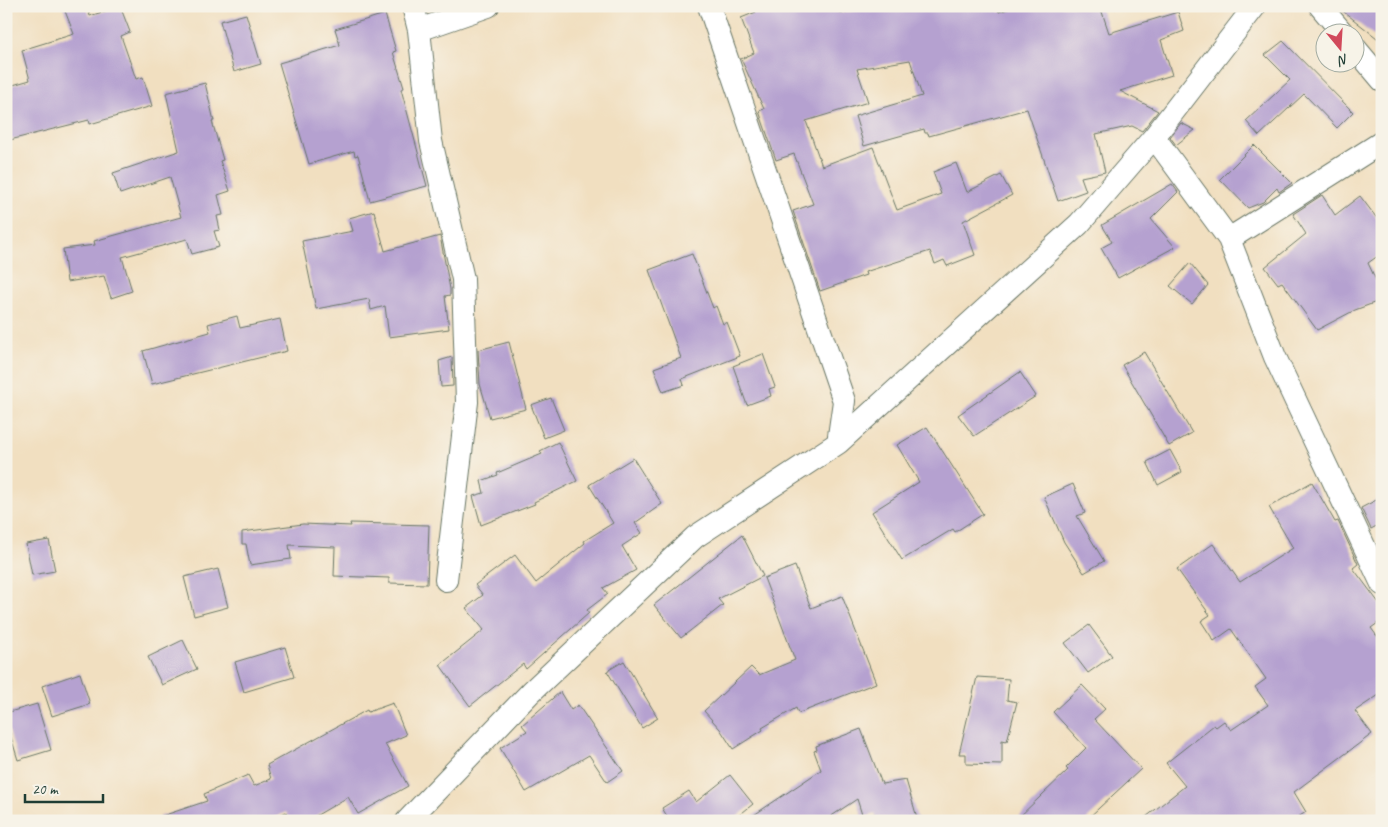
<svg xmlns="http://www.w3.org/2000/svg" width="1388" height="827" font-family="Caveat,sans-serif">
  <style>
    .building { fill: #b5a1d0 }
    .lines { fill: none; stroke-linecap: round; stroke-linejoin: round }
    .minor-casing { stroke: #687665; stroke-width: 24 }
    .minor { stroke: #fff; stroke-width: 22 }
  </style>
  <rect width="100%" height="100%" fill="#f7f3e8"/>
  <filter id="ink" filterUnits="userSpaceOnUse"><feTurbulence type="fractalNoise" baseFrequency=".02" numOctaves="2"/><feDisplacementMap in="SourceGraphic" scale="10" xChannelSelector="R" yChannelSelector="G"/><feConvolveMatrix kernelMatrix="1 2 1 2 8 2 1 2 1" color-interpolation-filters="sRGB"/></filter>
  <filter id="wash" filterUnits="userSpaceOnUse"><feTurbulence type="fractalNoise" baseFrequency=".0096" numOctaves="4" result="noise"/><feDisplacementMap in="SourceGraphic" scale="20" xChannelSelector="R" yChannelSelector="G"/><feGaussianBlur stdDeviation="1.12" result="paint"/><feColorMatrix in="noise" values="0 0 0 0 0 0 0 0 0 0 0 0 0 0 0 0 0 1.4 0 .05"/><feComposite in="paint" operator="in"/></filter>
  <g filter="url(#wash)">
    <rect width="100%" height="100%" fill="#f1dfc0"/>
    <g id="blocks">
      <path class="building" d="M63,6H86L90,16L120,6L130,32L121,36L136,79L143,77L152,106L90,124L89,120L6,141V87L30,80L22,50L74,34Z
        M754,6H838L841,13L874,6H997L999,12L1017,6H1100L1109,33L1178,12L1184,31L1161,40L1172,75L1120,91L1158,111L1142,131L1132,126L1096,134L1105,172L1081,177L1086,191L1058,201L1027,109L929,136L928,133H925L924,129L864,146L855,116L922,96L910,60L857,69L868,102L806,121L822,166L873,147L897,210L941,194L933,172L956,163L967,192L1001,175L1012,195L963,221L975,255L947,266L944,260L935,264L930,251L865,272L866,275L820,291L793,211L813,204L794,154L776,160L759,111L764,109L741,59L754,53L741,18L756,12Z
        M1337,6H1382V42L1339,8Z
        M246,14L261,64L234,72L220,21Z
        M385,14L396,51L393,52L404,88L401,89L427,186L370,201L358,155L355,156L354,151L309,164L279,63L340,45L335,29Z
        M1283,41L1353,112L1337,128L1304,94L1259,136L1246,121L1290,80L1265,55Z
        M205,83L214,121H212L223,160L220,161L230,191L218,195L223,215L217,216L220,230L214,231L219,247L192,254L187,239L122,257L132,291L111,298L104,276L67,282L63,249L95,245L94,241L181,217L170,177L120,194L113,173L179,151L166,93Z
        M1181,123L1195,130L1176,145L1170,137Z
        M1254,145L1292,183L1279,192L1277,188L1263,202L1248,208L1220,179Z
        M1172,184L1178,192L1151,219L1175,247L1118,278L1101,248L1112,242L1102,225Z
        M1322,195L1335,215L1360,196L1382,225V253L1368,263L1382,293V300L1355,310L1317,330L1282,282L1278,284L1265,267L1306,234L1293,214Z
        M374,211L385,251L440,236L450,289V295L445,296L449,329L389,337L385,306L371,310L369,299L316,309L302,241L353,231L349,218Z
        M692,254L713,308L716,306L723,324L727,322L740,356L682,379L684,385L663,392L654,368L681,358L649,270Z
        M1190,263L1208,285L1192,304L1170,286Z
        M237,316L240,328L280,319L287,351L152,384L143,351L210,332L208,324Z
        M509,342L526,409L490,418L480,384L478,350Z
        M1144,352L1192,433L1169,446L1122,365Z
        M763,354L775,387L769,389L771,396L747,405L733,366Z
        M452,357L453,386L441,387L439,361Z
        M1020,372L1036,396L974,436L958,415Z
        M551,398L564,430L544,438L531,405Z
        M927,427L983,514L955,532L953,529L902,560L872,512L919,482L897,445Z
        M558,442L577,481L534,502L535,504L481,525L473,496L484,493L481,481L498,475L497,473L542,454L540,451Z
        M1170,450L1182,472L1158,485L1147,462Z
        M633,458L662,504L635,523L642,533L622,546L636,570L603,588L608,594L587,610L589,613L526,669L523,664L470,706L440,665L484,630L466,608L483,595L475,585L515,555L536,583L585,543L584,541L613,523L589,485Z
        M1312,482L1335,522L1338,521L1358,564L1353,568L1382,607V620L1371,628L1382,643V693L1355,711L1372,734L1294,792L1306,812L1292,821H1141L1185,786L1166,763L1214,725L1216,727L1224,721L1231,730L1268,705L1255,687L1266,679L1231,629L1214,641L1201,621L1210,615L1177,569L1213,544L1240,582L1293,548L1269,507Z
        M1073,484L1085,513L1077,516L1104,561L1084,573L1064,542L1044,497Z
        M1382,497V523L1371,529L1361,508Z
        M350,523L429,525L427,584L389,583V578L334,576L335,547L289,545L291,559L250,565L246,544H242V532L303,524L351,526Z
        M742,535L763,576L718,599L723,605L681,638L654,605Z
        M49,540L55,571L32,575L26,544Z
        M795,566L811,608L842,596L876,683L802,712L798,713L796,708L762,728L763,730L733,749L720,729L704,711L751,667L759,675L795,660L764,578Z
        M218,569L228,607L194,616L184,577Z
        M1089,625L1112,656L1088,673L1065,643Z
        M183,640L197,669L162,685L148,657Z
        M285,647L294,677L244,692L235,662Z
        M624,661L658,718L642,728L607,671Z
        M80,673L90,704L52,716L42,686Z
        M977,677L1009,679L1007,700L1017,702L1007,741L1002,740V765L966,764V754H959Z
        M1082,685L1105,709L1094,719L1141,769L1085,821H1015L1068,770L1066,768L1086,748L1053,712Z
        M560,692L571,710L578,705L623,771L607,782L589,755L526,792L500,748L527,731L522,725Z
        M393,703L406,735L385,744L408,786L358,814L348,797L307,821H291L286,812L267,821H160L159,817L207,801L204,794L248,775L254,786L271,779L267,765L367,710L368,712Z
        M37,704L51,750L18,760L6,721V713Z
        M861,729L882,784L906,780L918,821H877L875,814L863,818L857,799L824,821H745L821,770L814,751L817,750L816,746Z
        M730,775L753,804L732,821H670L662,808L689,791L696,802Z"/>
    </g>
  </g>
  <g filter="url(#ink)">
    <use href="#blocks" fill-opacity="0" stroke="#687665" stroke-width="1"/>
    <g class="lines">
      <defs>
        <path id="minor" d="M413,6L419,30L431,141L463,279L467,402L446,580
          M1320,6L1342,32
          M419,30L488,6
          M1356,49L1382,80
          M1154,137L1229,239L1382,142
          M1229,239L1275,357L1382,584
          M838,443L1079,224L1154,137L1255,6
          M407,821L531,692L695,537L838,443L844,401L709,6"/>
      </defs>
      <use href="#minor" class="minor-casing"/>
      <use href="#minor" class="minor"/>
    </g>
  </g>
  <rect width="1388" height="827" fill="none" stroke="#f7f3e8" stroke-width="25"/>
  <g transform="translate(1340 48) rotate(162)"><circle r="24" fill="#f7f3e8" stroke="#a1aaa0"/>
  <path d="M0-4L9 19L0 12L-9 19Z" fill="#d1495b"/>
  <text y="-8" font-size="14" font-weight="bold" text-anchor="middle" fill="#1f3d34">N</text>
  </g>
  <path d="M25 794v8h78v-8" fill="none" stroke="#1f3d34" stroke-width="2.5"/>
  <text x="32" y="794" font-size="15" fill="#1f3d34" stroke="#f7f3e8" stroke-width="4" paint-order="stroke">20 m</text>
</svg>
